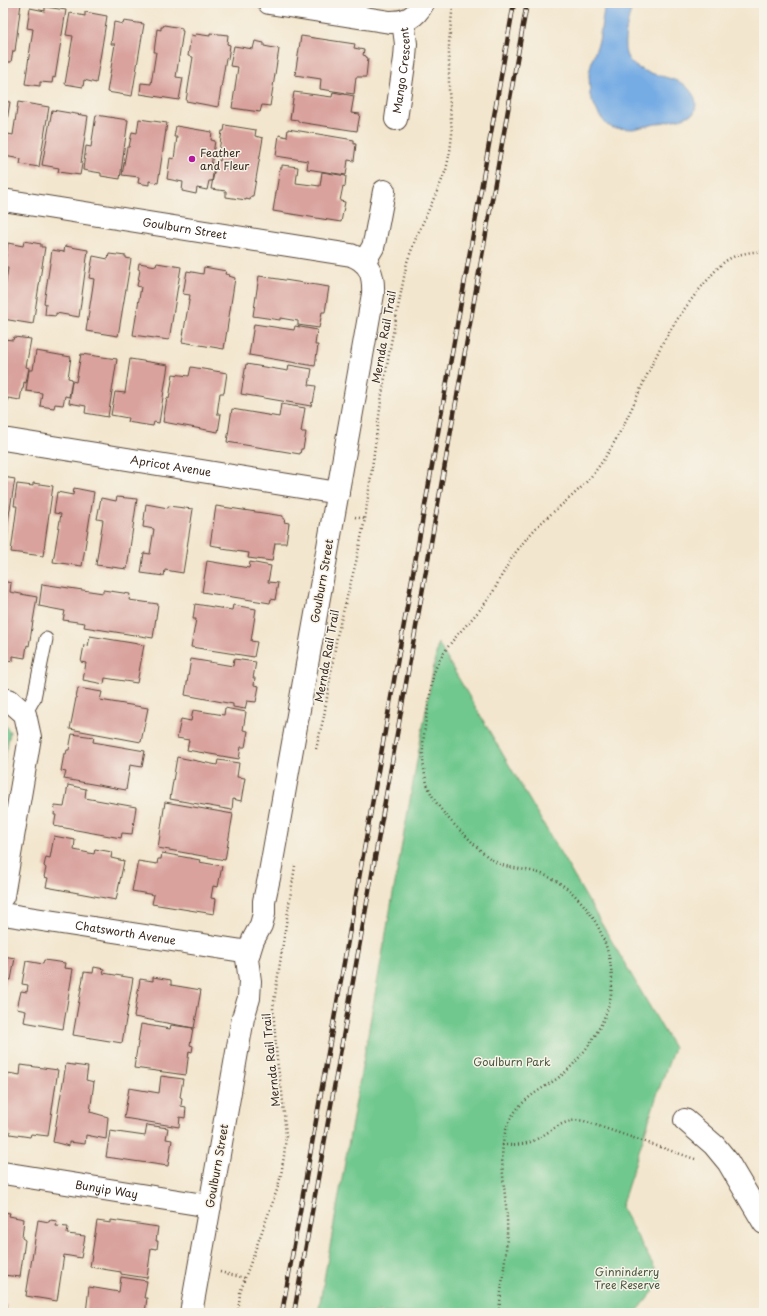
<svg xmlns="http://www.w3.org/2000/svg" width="767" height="1316" font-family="'Playpen Sans',sans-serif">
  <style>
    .green { fill: #6fc88e; stroke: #557956 }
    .water { fill: #76ace4; stroke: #586b81 }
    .building { fill: #d9a29d }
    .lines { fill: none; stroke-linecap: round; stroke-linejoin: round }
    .service-casing { stroke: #574638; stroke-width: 15 }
    .minor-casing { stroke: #574638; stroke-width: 24 }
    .path { stroke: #574638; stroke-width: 2.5; stroke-dasharray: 1 3; stroke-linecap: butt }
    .service { stroke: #fff; stroke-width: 13 }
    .minor { stroke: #fff; stroke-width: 22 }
    .rail-casing { stroke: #3b2a1e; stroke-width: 4.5 }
    .rail { stroke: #f7f3e8; stroke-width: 3; stroke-dasharray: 9; stroke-linecap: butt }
    .poi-dot { fill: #b5179e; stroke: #f7f3e8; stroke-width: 1.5 }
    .labels { text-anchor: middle; stroke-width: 3; stroke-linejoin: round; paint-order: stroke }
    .street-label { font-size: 11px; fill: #3b2a1e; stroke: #f7f3e8 }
    .poi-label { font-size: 11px; fill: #3b2a1e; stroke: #f7f3e8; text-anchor: start }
    .park-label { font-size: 11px; fill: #4b5940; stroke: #f7f3e8 }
  </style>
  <rect width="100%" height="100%" fill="#f7f3e8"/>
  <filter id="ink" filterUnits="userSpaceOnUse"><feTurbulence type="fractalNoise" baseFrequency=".025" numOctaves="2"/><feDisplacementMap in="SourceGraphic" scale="8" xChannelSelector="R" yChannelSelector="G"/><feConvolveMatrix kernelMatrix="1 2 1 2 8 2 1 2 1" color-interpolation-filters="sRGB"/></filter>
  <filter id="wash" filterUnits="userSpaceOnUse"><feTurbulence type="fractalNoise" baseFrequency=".012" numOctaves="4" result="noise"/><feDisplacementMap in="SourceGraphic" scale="16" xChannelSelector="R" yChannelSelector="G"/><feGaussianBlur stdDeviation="0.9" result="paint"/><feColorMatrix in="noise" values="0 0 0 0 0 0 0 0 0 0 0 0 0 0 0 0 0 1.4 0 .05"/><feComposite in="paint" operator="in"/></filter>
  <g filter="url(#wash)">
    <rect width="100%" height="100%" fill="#f3e6ce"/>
    <path class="green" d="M438,643L674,1048L658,1092L621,1207L662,1281L639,1309L633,1313H318Z
      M3,722L10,732L3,767Z"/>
    <path class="water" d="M605,3H633C629,17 622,40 626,54C635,80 679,71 692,93C697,100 697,104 694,113L683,118L633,129L613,128L607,125L599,115L590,96L589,74L592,60L599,41Z"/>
    <g id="blocks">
      <path class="building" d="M3,3H21L15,51H13L11,62H5L4,71Z
        M45,7L66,10L55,78L53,77L52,83L40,82V86L25,84L33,29L27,28L30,8L45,11Z
        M85,12L107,16L96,83L84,80L83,87L65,84L73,36L66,35L70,13L85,16Z
        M124,21L144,24L132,96L107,92L115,44H111L114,22L123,24Z
        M164,25L182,28V31H183L176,77L183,78L179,100L140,94L141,83L151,84L156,52H154L157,29L161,30V27H163Z
        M210,33L228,35L227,44L230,45L228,59L226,58L218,107L186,101L193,57L188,56L191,35L195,36L196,34L210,36Z
        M301,36L355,44L354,48L364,50L363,55L366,56V57L368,58L366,77H356L354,94L320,89L321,79L295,75Z
        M255,41L264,43V46L279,49L270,106L262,105L260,112L232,108L238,67L230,66L234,46L253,49Z
        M294,92L332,97L333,92L354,96L351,113L360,114L357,131L298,122V120L290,119Z
        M3,101L10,102L4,139H3Z
        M18,102L49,107L39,167L20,164L21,159L4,156L8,134L13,135Z
        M52,110L88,116L81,163L82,164L80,175L58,172L59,168L42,165Z
        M96,115L128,120L120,179L101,176V173L83,170L86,146L91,147Z
        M139,119L167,123L158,183L149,181V185L138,183L139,177L122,175L127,147H129L132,132L137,133Z
        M225,125L256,130L255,136L263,138L253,196H251L250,200L246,199V200L226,197V191L211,189L216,162L217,163L218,160L220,161L222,151H219L222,131H224Z
        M176,126L212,132L211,140L215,141L211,166L214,167L212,181H209L207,190L197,188L196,194L182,191L183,182L167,179L170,158L174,159L177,137H174Z
        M288,129L354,140V144H356L354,161L348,160L346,175L307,169L308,161L276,156L279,135L287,137Z
        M282,165L298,167L296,183L320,186L322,172L346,176L345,187L343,186L340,201L345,202L341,222L273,211L280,168H282Z
        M3,240H6L4,251L3,250Z
        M24,241L41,244V247H45L33,324L3,319V301L8,268L4,267L8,243L23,246Z
        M65,246L88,250L79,317L56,313V316L45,315L46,304L44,303L52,250L64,252Z
        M109,254L126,256V258L131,259L118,336L86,331L94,279L89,278L93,256L108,259Z
        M139,263L156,266L157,263L181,267L169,340L133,335L141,287L137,286L140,270L138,269Z
        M204,267L226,271L225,274L230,275L229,276L235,278L224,349L182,342L190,295L183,294L187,271L203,274Z
        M259,276L329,287L325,312H322L319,328L298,325V321L280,318V320L253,316Z
        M254,324L294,330L295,326L317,330L315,345H318L315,366L249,355Z
        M14,337L31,339L26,367L29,368L26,383L24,382L23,389H22L20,400L8,398L7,402L3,401V339L13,340Z
        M36,351L71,357L68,378L72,379L69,397L65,396L63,405L55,404L54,408L40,406L42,393L26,391L29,370H33Z
        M81,354L117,359L108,417L85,413L86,406L69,403L72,381L76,382Z
        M130,359L168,365L159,423L154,422L153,426L127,422L128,418L111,415L115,392L125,393Z
        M246,364L288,371L289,365L312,369L309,385L316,386L313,403L312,402L311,406L241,394Z
        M191,367L227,373L224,393H220L217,414H221L218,432L163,422L167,398L169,399L173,374L189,376Z
        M281,404L305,408L301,432H306L303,449H301L300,454L227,442L232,409L279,417Z
        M3,477L15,479L4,545H3Z
        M33,483L53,486L43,556L11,552L17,506H14L17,484L33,486Z
        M74,488L94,492L82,566L53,562L61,514L54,513L57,492L73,495Z
        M117,497L137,499L127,569L96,565L103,520L97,519L101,498L116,501Z
        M146,504L168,508V506L193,509L183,573L165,570L164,576L141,573L144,553L150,554L154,529L143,527Z
        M216,506L283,516V519H285L284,522L289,523L286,543H275L272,561L248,558L249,553L222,549V547L210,545Z
        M207,561L249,568L250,562L271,566L268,582L278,583L275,600L271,599L270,603L202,592Z
        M3,581L11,583L10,592L37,597L29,646L27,645L25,658L13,656V662L3,660Z
        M42,584L103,593V590L130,594L129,600L158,604L153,638L84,627L85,623L63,620L65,611L39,606Z
        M195,604L232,610L233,605L256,609L251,641L257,642L254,657L191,647L196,619H193Z
        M90,636L144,645L137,683L105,678L104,684L83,680L86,663L81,662L84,645L88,646Z
        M191,659L233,666L234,659L256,662L253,678H255L254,685L259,686L256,702L247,701L245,709L233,707V704L185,695Z
        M78,688L102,692L100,700L148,708L141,742L70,729Z
        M225,708L246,712L243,730L248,731L245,747H241L239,759L187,750L189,740L177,738L181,719L191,721L193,710L224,715Z
        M72,734L94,737L93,742L145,751L142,767L130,765L126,790L64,779L66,772L61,771L64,754H66L67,750H69Z
        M177,757L217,765L218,760L239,763L237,777L245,778L241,801L233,799L232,810L170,799Z
        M68,785L86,789L85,798L136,807L132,834L122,833L121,838L54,826L56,815H54L55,806L64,807Z
        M165,802L233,814L225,860L158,848Z
        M54,836L75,840L74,850L94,854L95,849L112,852L111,858L124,861L116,900L46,887L48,878L44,877L46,868L44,866L46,857L50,858Z
        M162,853L200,860L199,862L222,866L218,887L213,886L211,898L216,899L214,914L152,904L154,895L132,891L138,861L157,864L158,859H161Z
        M3,956L15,958L11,980L6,979L4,990Z
        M44,960L65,963L64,968L73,969L63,1029L24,1022L26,1011L17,1009L21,991L27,992L28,985L22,984L26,961L43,964Z
        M94,967L104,969L103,973L133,978L122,1043L73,1035L84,972L93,973Z
        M153,977L171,980V985L201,990L194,1028L134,1017L140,979L153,981Z
        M141,1024L170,1029L171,1025L193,1028L190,1045L193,1046L192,1052L189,1051L186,1075L134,1068Z
        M66,1064L88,1067L86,1080L94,1082L90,1112L108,1117L106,1139L86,1135L85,1144L69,1142V1146L53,1142Z
        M21,1065L58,1070L48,1136L31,1134L30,1137L10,1134V1131H3V1093L4,1083H7L8,1073L20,1075Z
        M161,1076L183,1079L180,1097L182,1098L181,1106L186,1107L185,1118L180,1117L179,1127L124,1118L129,1088L159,1093Z
        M147,1125L168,1128L166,1139L172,1140L168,1166L106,1157L110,1131L145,1136Z
        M3,1212L10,1213L9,1216L24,1219L22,1238L25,1240L20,1277L3,1275Z
        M38,1220L49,1222L50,1220L57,1221L56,1226L68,1227L67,1234L85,1236L81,1258L64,1255L57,1301L26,1296Z
        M111,1220L158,1227L156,1241H158L157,1249L151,1248L147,1278L121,1274V1272L90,1267L97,1221L111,1223Z
        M121,1277L147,1281L144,1298H147L145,1313H86L89,1287L119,1292Z
        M3,1305H7L6,1313H3Z"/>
    </g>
  </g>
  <g filter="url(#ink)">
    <use href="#blocks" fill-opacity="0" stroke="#574638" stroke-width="1"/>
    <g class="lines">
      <defs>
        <path id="service" d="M25,714L34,698L46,639"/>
        <g id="minor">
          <path d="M269,3L390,22C406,22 415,18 423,3"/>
          <path id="s1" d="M396,119L405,58L406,44L403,21"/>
          <path id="s2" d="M3,200L351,255C370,262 374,275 373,294L269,878L264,901V914L261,925L253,940L247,959L250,981L249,998L243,1018L191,1313"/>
          <path d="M364,262L373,247L375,239L384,191"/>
          <path id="s3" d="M3,439L338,493"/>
          <path d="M3,699L9,700L25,714L30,737L3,896"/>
          <path id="s4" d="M3,914L249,952"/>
          <path d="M685,1120L714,1145L728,1162L764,1223"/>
          <path id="s5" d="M3,1173L210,1206"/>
        </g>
      </defs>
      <use href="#service" class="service-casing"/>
      <use href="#minor" class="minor-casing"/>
      <path class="path" d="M355,517L365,519
        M316,749L324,716L337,636L356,562L365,519L382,394L391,343L407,262L416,238L439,187L446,170L450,152L452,134L449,91V43L453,3
        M502,1145C513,1145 524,1145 533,1141C550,1133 563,1117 584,1121L695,1159
        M220,1272L245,1278
        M238,1313L240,1293L245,1278L277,1190L281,1175L284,1156L286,1136L282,1092L277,1061L273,1008L295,866
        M499,1313C501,1286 506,1260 507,1234C509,1199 494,1153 509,1122C519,1100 539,1091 558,1078C565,1073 571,1067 577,1060C596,1038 611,1012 612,983C612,937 583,888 539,873C526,869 512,869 500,864C488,859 478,848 469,839C450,821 430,802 425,775C420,750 425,726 429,702C431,689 432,675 438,663C451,637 475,619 491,595C496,588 499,579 504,572C512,556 523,542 535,529C553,510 577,495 593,474C625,434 640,384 665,339C676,320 689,302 703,285C709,279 714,271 721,265C732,254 749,252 764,251"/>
      <use href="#service" class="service"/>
      <use href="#minor" class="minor"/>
      <defs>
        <path id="rail" d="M282,1313L514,3
          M294,1313L527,3"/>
      </defs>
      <use href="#rail" class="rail-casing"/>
      <use href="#rail" class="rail"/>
    </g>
  </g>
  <circle class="poi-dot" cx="192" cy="159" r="4"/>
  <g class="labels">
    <g class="street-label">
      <text dy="4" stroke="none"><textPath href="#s1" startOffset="49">Mango Crescent</textPath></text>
      <text dy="4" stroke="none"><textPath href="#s2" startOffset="184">Goulburn Street</textPath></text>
      <text transform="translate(384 337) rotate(-80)" y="4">Mernda Rail Trail</text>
      <text dy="4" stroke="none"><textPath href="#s3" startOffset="170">Apricot Avenue</textPath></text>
      <text transform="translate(322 581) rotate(-80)" y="4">Goulburn Street</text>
      <text transform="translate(327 656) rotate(-80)" y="4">Mernda Rail Trail</text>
      <text dy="4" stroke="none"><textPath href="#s4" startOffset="124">Chatsworth Avenue</textPath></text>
      <text transform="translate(271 1060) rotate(-96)" y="4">Mernda Rail Trail</text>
      <text transform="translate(217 1166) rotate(-80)" y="4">Goulburn Street</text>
      <text dy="4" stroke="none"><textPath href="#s5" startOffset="105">Bunyip Way</textPath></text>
    </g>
    <g class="poi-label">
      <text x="200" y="157">Feather<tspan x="200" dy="13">and Fleur</tspan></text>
    </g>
    <g class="park-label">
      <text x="512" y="1066">Goulburn Park</text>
      <text x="627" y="1276">Ginninderry<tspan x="627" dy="13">Tree Reserve</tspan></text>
    </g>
  </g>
  <rect width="767" height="1316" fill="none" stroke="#f7f3e8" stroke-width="16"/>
</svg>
